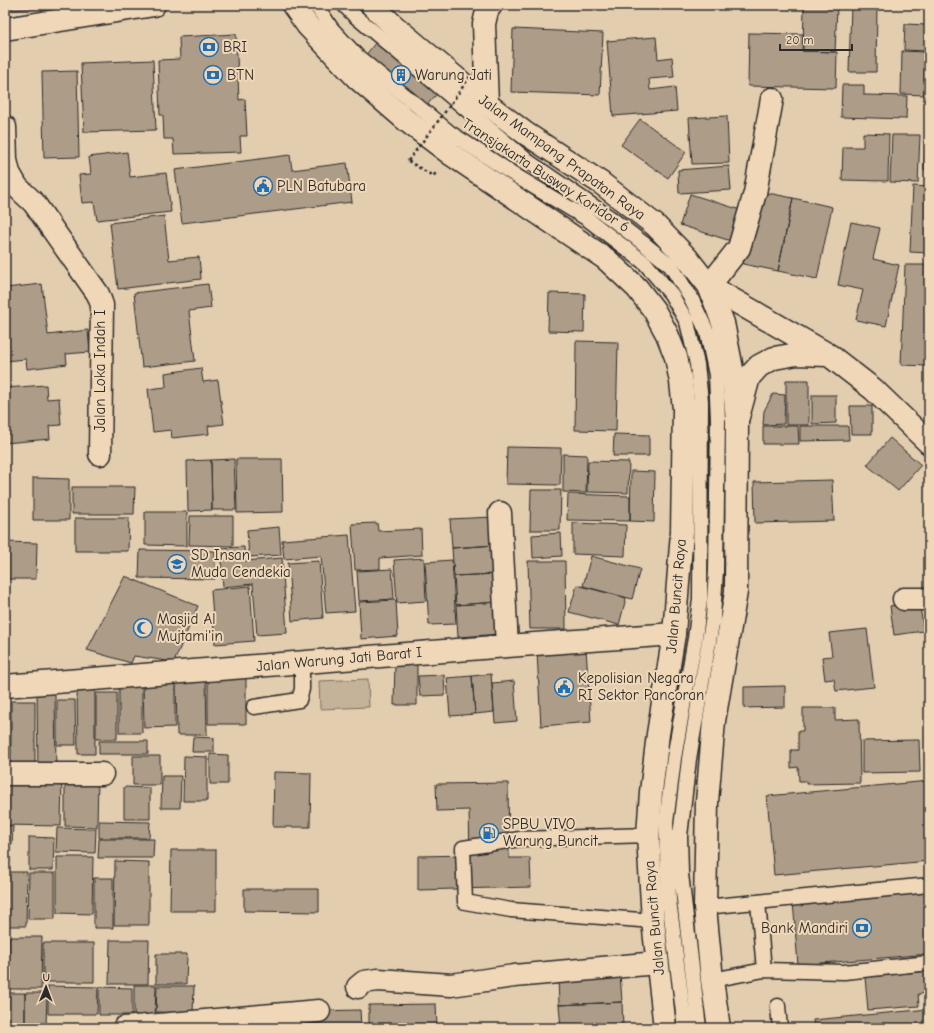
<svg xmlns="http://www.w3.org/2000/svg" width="934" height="1033" font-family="'Comic Neue',sans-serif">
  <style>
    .green { fill: #c4b299; stroke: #786e62 }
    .building { fill: #ad9d88; stroke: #2b2b2b }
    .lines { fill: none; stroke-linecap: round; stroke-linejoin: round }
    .lane-casing { stroke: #2b2b2b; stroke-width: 17 }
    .street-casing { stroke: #2b2b2b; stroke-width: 25 }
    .secondary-casing { stroke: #2b2b2b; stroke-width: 25 }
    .primary-casing { stroke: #2b2b2b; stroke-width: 25 }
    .path { stroke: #2b2b2b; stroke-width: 2.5; stroke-dasharray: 3 3; stroke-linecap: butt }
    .lane { stroke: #efd7b7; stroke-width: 14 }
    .street { stroke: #efd7b7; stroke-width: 22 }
    .secondary { stroke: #efd7b7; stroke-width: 22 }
    .primary { stroke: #efd7b7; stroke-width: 22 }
    .path-bridge { stroke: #2b2b2b; stroke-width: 2.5; stroke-dasharray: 3 3; stroke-linecap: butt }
    .labels { text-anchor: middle; stroke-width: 4; stroke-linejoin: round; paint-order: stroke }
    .poi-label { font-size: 15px; fill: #2b2b2b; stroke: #efd7b7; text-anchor: start }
    .street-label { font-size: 15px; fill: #2b2b2b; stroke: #efd7b7 }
  </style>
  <rect width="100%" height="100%" fill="#e3cdaf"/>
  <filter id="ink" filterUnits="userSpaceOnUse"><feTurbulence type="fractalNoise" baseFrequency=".025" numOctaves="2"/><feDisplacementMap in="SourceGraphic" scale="8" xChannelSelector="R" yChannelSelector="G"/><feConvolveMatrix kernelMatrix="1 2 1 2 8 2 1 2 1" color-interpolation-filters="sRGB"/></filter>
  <g filter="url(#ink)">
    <path class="green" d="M368,679L369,707L320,709L319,681Z"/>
    <path class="building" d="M12,5H84L12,10Z
      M851,5H877L876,72H849Z
      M804,6L837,7L835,52L803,51Z
      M928,13H929V87H926Z
      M905,24L927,25L926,51L904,50Z
      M513,29L603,33L600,95L511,92Z
      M749,33L803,34L802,51L837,52L836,88L748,86Z
      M236,34L239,100L245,99L247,136H240L241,152L174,154L173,139H164L163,115H160L158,60L180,59L179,37Z
      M656,37L658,59L672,57L674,77L649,79L650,90L675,87L677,111L613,116L607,41Z
      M376,42L437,94L425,107L365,56Z
      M902,51L925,52L924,95L901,94Z
      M153,60L156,130L84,132L81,63Z
      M77,71L79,157L44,158L42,72Z
      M842,85H864V95L907,96L906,119L841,117Z
      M929,93V142H927Z
      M727,116L729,163L692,164L689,118Z
      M640,119L686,152L668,178L621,145Z
      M863,133L889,134L888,181L842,180L843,147H863Z
      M892,135H920L918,183L890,182Z
      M925,142H929V170H924Z
      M127,152L130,177L166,173L171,212L97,220L94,202L82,203L79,175L91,174L89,157Z
      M290,155L292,170L347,163L352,202L182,223L175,170Z
      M729,166L731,190L679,193L678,170Z
      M913,186L929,187V253L910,252Z
      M758,191L793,198L778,271L743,264Z
      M690,194L744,211L734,242L680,225Z
      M793,198L832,207L817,279L778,271Z
      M164,216L169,260L199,257L201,279L118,289L110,223Z
      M851,222L880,228L873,259L899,265L886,326L856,320L863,290L838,285Z
      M905,265H929V366L901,365Z
      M42,284L48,335L88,330L90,352L66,354L67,364L27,369L26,359L5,361V288Z
      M208,284L211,308L189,311L195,361L142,367L134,293Z
      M549,293L585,294L584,332L548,331Z
      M576,341L618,342L616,431L575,430Z
      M201,368L203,382L218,380L224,424L208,426L209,434L172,438L171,430L153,432L148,389L166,387L165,373Z
      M786,380H809V425H786Z
      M46,385L47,399L59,398L61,425L49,426L50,439L5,443V388Z
      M773,394L785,395L784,424L763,425L764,411Z
      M812,395H836V423L812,424Z
      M850,406H872V434H851Z
      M763,426H798L799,444H763Z
      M800,426H848L849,440L800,441Z
      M614,434L649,435V456H613Z
      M890,438L921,465L898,491L867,465Z
      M507,447L561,448L560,485L506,484Z
      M563,454L587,455L586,493L563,492Z
      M234,459L236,510H212L211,460Z
      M236,459H282L283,512L237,513Z
      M211,460L212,510L188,511L187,461Z
      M588,461L629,462L628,493L587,492Z
      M631,471L655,472L654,522L630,521Z
      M33,478L69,479V520H33Z
      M832,480L834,521L755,523L754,482Z
      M72,487H135L134,514H72Z
      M531,490H561L560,530H530Z
      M568,494L630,496V521L567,520Z
      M145,512H187V546L145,545Z
      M190,516H233V546L189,545Z
      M493,517L495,545L452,548L450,519Z
      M75,518H129L128,551H75Z
      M377,523L378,531L421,529L422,555L380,558V569L355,570L352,524Z
      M573,523L626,525L625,556L573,554Z
      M279,527L281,555L249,557L247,530Z
      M561,533L562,556L533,558L532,535Z
      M349,535L355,611L326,613L321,556L284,559L282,540Z
      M5,542L37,543L36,579H5Z
      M495,545L496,574L454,576L452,548Z
      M244,547L245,561L282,558L287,633L257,635L253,584L223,587L220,548Z
      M140,550L215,551V579L139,578Z
      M591,556L640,569L632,599L583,586Z
      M424,558L426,601L397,603L394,560Z
      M452,560L456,624L429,625L425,562Z
      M319,561L323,618L292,621L288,563Z
      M528,561H565L566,629H530Z
      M392,569L394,599L359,601L357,571Z
      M496,574L498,602L456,605L454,576Z
      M125,576L198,606L174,662L134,656L131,663L87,650Z
      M577,585L626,598L619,625L569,612Z
      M250,586L254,641L215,644L211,590Z
      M396,600L398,636L361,639L359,602Z
      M498,602L500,634L458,637L456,605Z
      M919,602L924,631L894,635L890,606Z
      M867,629L874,687L836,691L834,679L825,680L822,657L832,656L829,633Z
      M586,649L591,722L541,726L537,652Z
      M395,660L417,661V705H394Z
      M208,673H246V724H208Z
      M491,674L494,712L475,714L472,676Z
      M444,675L445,695L420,696L418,676Z
      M472,676L475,714L450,716L447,678Z
      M176,677H206L207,735H177Z
      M143,681H175V727L144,728Z
      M514,681L517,721L495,723L492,683Z
      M119,684H142V733H119Z
      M77,686H95V754H78Z
      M785,686V707L744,708V687Z
      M37,693H55L56,770H38Z
      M96,693H117V739H96Z
      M57,700H75L76,745H57Z
      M11,701H35V766H11Z
      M803,708H835V720L859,719L860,783L806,784V781H799L798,767L791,768V750H798V731H803Z
      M193,737L214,738V752H192Z
      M919,740L920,772L862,773V741Z
      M99,741H148V754H99Z
      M210,754L228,755V784H210Z
      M133,756H160V785H133Z
      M184,756L207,757V801H183Z
      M274,772L311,773L310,827H273Z
      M162,776H181L180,808H161Z
      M5,777H62L61,826L5,825Z
      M65,777H98L97,827L65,826Z
      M929,781V861L774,875L767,796Z
      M508,783L509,858H530L531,887L418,890V856L470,855L469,810L437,811L436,784Z
      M124,787L150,788V819H124Z
      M99,821L150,822L149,838H99Z
      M5,826H13L12,844H5Z
      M57,828L96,829L95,853L56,852Z
      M29,837L54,838L53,870H29Z
      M99,839H154L153,858H98Z
      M5,846H10V863H5Z
      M171,850H216V911H170Z
      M57,857H93L92,914L57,913Z
      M115,861L149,862V925H114Z
      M5,872H27L26,926H5Z
      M29,873H55V919H28Z
      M94,878H113V928H94Z
      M244,889H319V912L244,911Z
      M929,889V954L798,965L793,901Z
      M9,937H42L41,989H9Z
      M110,940H149L148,984H109Z
      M43,943H94V982H43Z
      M156,954H187L186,984H156Z
      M929,971V993L918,994L919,1006L868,1010L865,977Z
      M620,973L622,1002L559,1005L558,977Z
      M134,985H156L155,1019L134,1018Z
      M48,986L98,987L97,1014H48Z
      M157,986H194L193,1013L156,1012Z
      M99,987L132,988V1015H99Z
      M5,993H25V1028H5Z
      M25,993H47L46,1028H25Z
      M622,1002L623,1028H561L559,1005Z
      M436,1004L437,1028H369V1005Z
      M929,1009V1028H814L813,1020Z
      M360,1010L361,1028H313V1011Z
      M279,1015H309V1028H279Z"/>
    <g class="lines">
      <defs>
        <path id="lane" d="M316,5L331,28L357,56L449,132L521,179L586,218L645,263L671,294L687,322L697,364L701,401L700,599L695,638L674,758L666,823L669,900L685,1028
          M344,5L355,16L529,162L612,219L643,243L671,266L692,300L707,332L716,375L718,420L716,571L713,617L689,759L680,836L681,874L699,1028
          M254,707L299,700L302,689V662
          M648,835L520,839L463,848L465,902L511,910L653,921
          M758,902L764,970
          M705,907L929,885
          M712,980L764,970L844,972L929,963
          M778,1006L780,1028"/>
        <path id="street" d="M5,29L154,5
          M5,127L6,160L9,173L17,187L34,203L98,294L102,305L100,454
          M709,286L739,248L755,193L772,99
          M500,513L507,646
          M904,599H929
          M5,686L507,646L674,634
          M5,774H102
          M358,987L364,982L378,980L451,985L514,976L657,963
          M124,1028L319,1011"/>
        <path id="secondary" d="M487,104L484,24L487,11L491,5
          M709,286L829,355L873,389L929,443
          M738,417L749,377L759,366L774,358L797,354L827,355"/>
        <path id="primary" d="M293,5L308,26L357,78L407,121L452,155L606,259L637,288L654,310L667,334L676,357L681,382L684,409L682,532L674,634L658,734L651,792L648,835L653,921L665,1028
          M372,5L394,26L487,104L525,133L601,183L655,225L687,258L709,286L723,323L733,374L737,421L736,592L714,721L707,802L705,907L712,980L719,1028"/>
      </defs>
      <use href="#lane" class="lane-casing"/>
      <use href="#street" class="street-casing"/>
      <use href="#secondary" class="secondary-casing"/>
      <use href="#primary" class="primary-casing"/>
      <path class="path" d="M408,161L433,176L436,173"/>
      <use href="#lane" class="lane"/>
      <use href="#street" class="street"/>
      <use href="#secondary" class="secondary"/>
      <use href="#primary" class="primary"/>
      <path class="path-bridge" d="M408,161L448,108L471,75"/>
    </g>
  </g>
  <defs>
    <symbol id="bank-ring" viewBox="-11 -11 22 22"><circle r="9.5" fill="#efd7b7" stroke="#1f6fb2" stroke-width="1.5"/><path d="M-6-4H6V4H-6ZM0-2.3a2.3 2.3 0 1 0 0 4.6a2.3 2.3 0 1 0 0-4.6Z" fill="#1f6fb2"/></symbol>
    <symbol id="building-ring" viewBox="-11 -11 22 22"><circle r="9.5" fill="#efd7b7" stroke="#1f6fb2" stroke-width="1.5"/><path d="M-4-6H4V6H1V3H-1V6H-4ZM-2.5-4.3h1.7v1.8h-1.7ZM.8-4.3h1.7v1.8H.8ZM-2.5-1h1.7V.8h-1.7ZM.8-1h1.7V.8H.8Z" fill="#1f6fb2"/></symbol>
    <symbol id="civic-ring" viewBox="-11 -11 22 22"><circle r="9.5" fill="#efd7b7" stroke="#1f6fb2" stroke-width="1.5"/><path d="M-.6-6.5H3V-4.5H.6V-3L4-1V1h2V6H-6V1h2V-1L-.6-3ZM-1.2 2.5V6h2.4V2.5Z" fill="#1f6fb2"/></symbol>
    <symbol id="school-ring" viewBox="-11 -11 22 22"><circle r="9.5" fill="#efd7b7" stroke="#1f6fb2" stroke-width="1.5"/><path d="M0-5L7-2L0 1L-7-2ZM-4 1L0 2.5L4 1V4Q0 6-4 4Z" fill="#1f6fb2"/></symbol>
    <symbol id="mosque-ring" viewBox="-11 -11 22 22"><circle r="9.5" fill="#efd7b7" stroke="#1f6fb2" stroke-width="1.5"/><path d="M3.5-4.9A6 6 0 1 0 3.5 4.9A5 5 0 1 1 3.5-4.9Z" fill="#1f6fb2"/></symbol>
    <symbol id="fuel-ring" viewBox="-11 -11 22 22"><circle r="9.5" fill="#efd7b7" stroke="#1f6fb2" stroke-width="1.5"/><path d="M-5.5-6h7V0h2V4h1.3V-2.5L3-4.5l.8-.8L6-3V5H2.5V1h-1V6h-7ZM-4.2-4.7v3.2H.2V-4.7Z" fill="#1f6fb2"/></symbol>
  </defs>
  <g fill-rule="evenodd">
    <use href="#bank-ring" x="198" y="36" width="22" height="22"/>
    <use href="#bank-ring" x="202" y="64" width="22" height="22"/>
    <use href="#building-ring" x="390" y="64" width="22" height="22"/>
    <use href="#civic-ring" x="252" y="175" width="22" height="22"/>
    <use href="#school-ring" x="166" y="553" width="22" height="22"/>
    <use href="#mosque-ring" x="132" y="617" width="22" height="22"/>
    <use href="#civic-ring" x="553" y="676" width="22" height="22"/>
    <use href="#fuel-ring" x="478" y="822" width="22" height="22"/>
    <use href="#bank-ring" x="851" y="917" width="22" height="22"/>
  </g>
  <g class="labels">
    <g class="poi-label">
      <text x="223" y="52">BRI</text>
      <text x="227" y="80">BTN</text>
      <text x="415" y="80">Warung Jati</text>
      <text x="277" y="191">PLN Batubara</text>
      <text x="191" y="560">SD Insan<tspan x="191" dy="17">Muda Cendekia</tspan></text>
      <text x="157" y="624">Masjid Al<tspan x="157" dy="17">Mujtami'in</tspan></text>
      <text x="578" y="683">Kepolisian Negara<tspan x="578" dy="17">RI Sektor Pancoran</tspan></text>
      <text x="503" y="829">SPBU VIVO<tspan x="503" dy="17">Warung Buncit</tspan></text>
      <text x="848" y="933" text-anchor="end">Bank Mandiri</text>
    </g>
    <g class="street-label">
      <text transform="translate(562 157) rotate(36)" y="5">Jalan Mampang Prapatan Raya</text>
      <text transform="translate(546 175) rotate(33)" y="5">Transjakarta Busway Koridor 6</text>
      <text transform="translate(100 371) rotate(-90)" y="5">Jalan Loka Indah I</text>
      <text transform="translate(676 596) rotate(-85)" y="5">Jalan Buncit Raya</text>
      <text transform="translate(339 659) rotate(-5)" y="5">Jalan Warung Jati Barat I</text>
      <text transform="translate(654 918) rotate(-95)" y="5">Jalan Buncit Raya</text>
    </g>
  </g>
  <rect width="934" height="1033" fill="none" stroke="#efd7b7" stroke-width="20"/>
  <rect x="10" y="10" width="914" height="1013" fill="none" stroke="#2b2b2b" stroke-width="1.5" filter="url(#ink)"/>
  <g transform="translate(46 987) rotate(1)" stroke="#efd7b7" stroke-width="3" paint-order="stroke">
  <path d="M0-3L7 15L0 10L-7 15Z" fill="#2b2b2b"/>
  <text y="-6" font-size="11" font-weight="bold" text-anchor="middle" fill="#2b2b2b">U</text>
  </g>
  <path d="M780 44v6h72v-6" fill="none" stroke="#2b2b2b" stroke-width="2"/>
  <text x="786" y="44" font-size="12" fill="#2b2b2b" stroke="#efd7b7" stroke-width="3" paint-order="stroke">20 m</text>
</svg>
